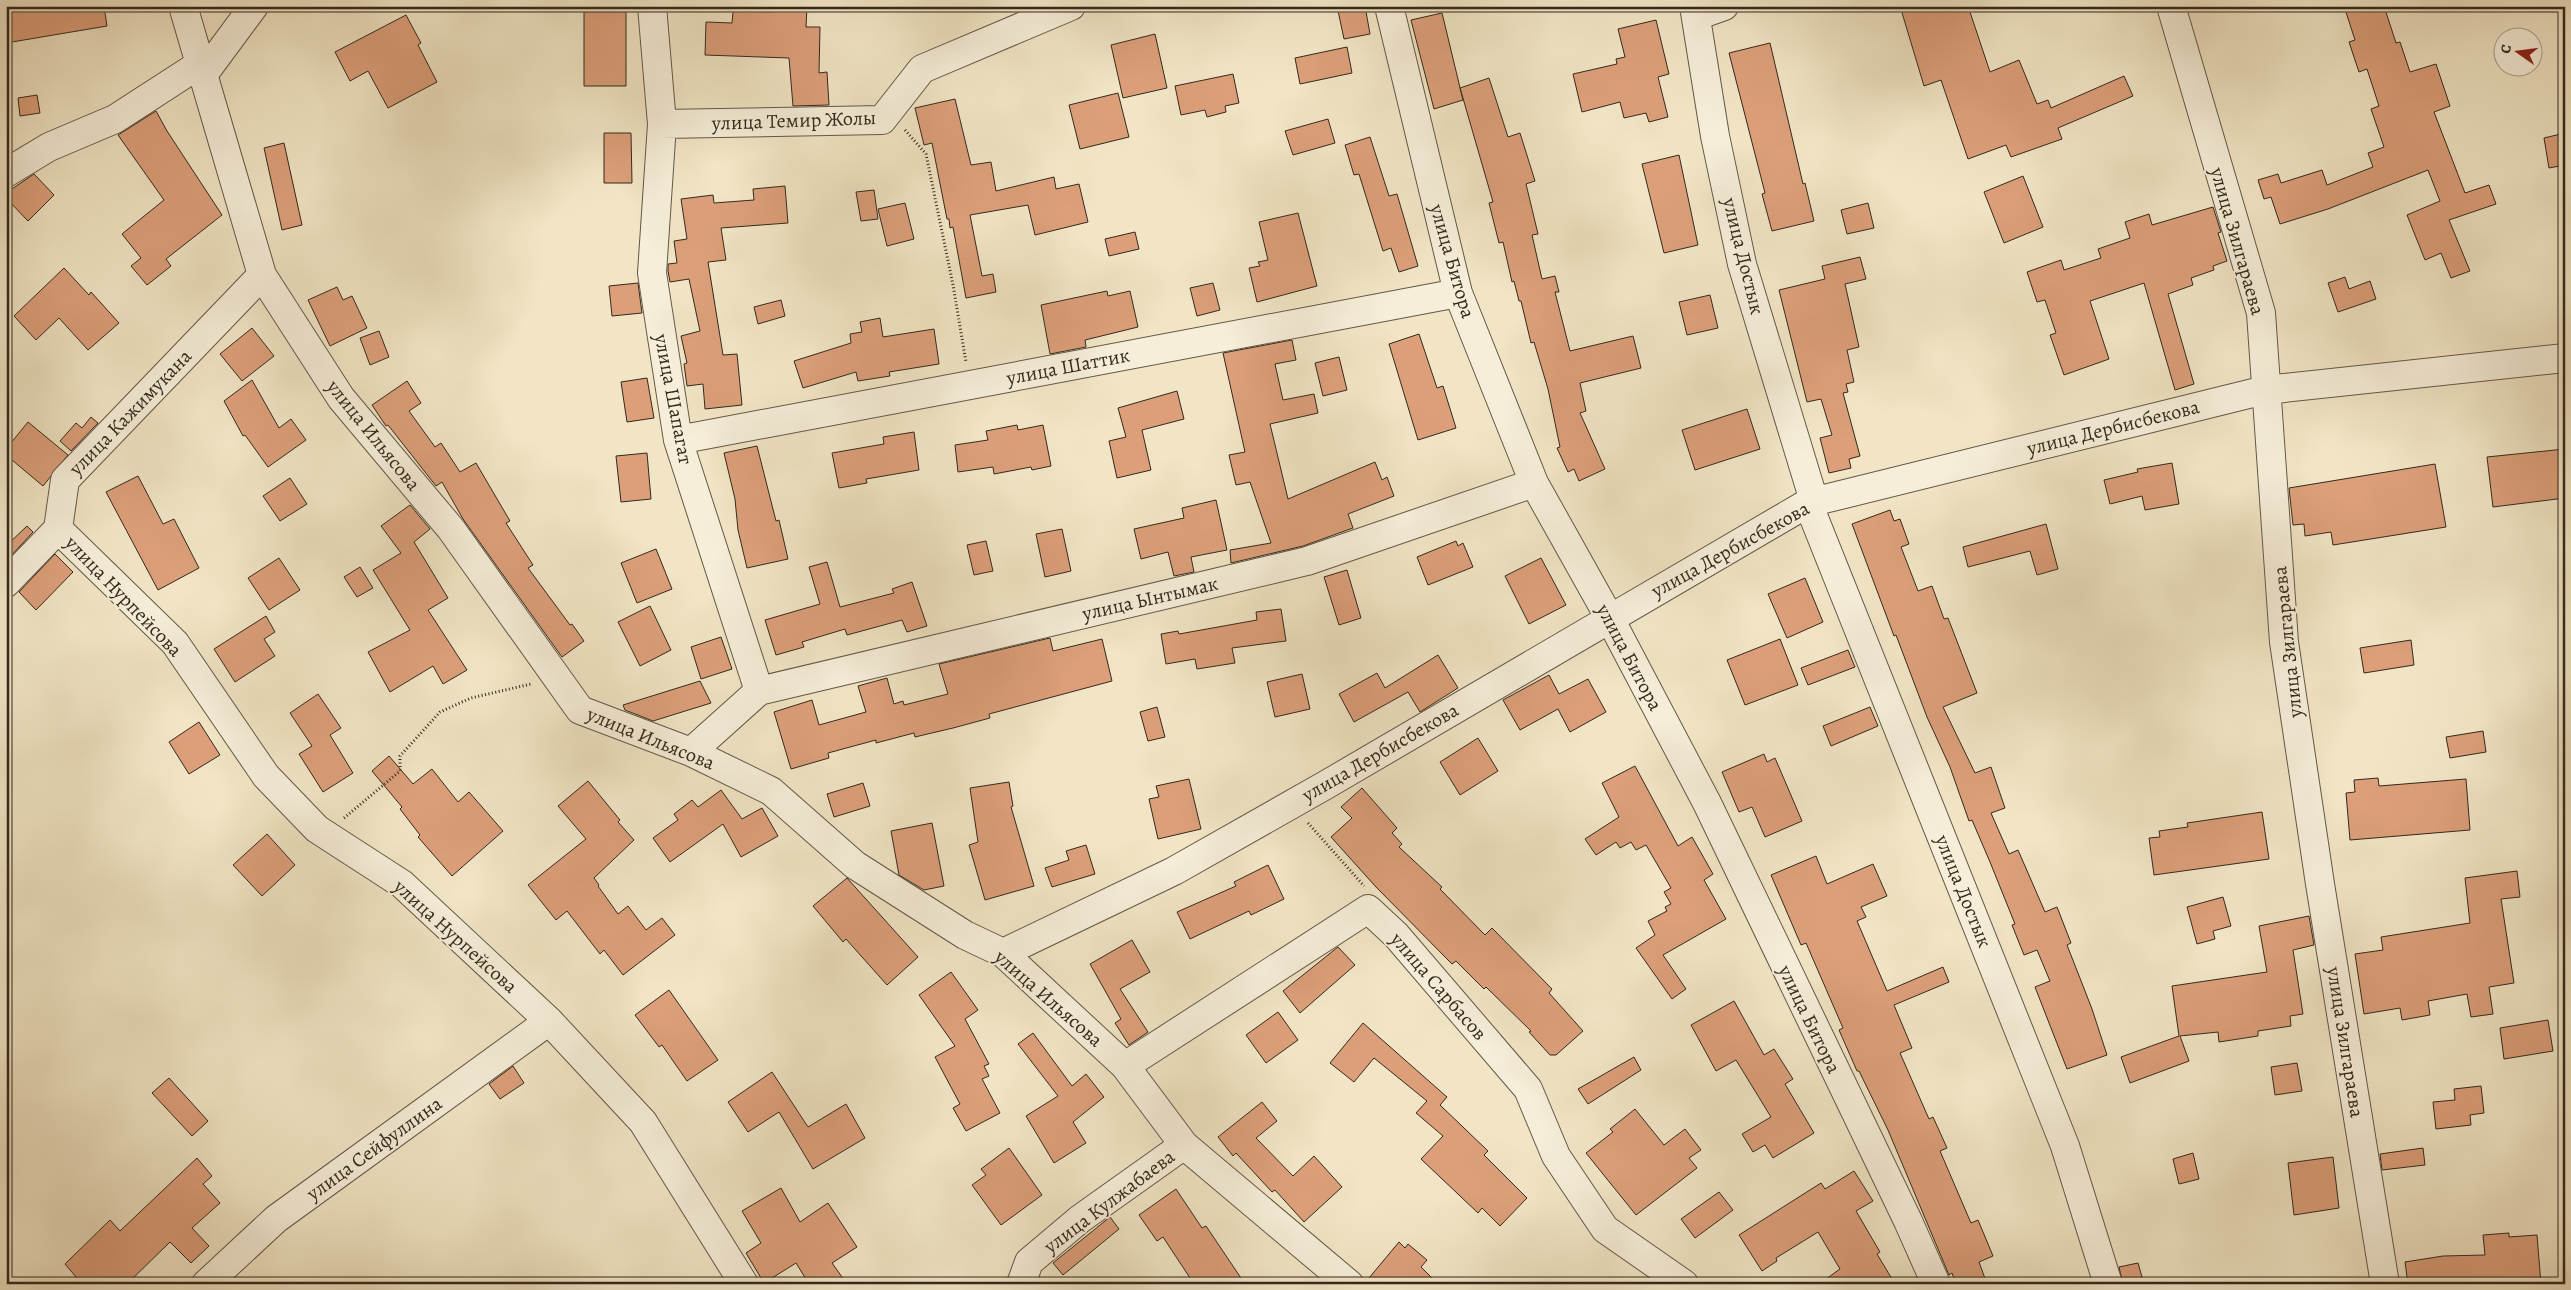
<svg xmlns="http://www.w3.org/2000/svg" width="2571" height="1290" font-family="Alegreya,serif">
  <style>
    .building { fill: #dc9f7a; stroke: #33291d }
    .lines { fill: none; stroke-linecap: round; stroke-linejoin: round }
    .minor-casing { stroke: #625847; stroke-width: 30 }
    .path { stroke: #33291d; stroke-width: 3; stroke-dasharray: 1 2.5; stroke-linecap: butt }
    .minor { stroke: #f6eed9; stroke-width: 28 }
    .labels { text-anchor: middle; stroke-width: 4; stroke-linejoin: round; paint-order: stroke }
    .street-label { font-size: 20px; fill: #33291d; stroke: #f6eed9 }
  </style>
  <rect width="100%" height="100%" fill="#f1e5c5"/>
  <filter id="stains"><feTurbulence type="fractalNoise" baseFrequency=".004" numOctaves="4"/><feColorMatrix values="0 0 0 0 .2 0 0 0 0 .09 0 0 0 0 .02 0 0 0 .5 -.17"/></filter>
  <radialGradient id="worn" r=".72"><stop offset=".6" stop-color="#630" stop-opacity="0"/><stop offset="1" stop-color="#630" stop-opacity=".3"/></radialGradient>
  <path class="building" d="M6,6H104L107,26L6,43Z
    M773,6H807L806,27H820L819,73L827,72L829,105L793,106L789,58L705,55L706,22L732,23L733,11L773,12Z
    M1337,6H1365L1370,34L1344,39Z
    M1900,6H1968L1990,72L2019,60L2037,104L2048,100L2051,108L2124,76L2133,96L2058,128L2062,139L2011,157L2006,145L1968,159L1941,80L1924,86Z
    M2344,6H2384L2396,43L2400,42L2410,72L2436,64L2450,106L2434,112L2465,193L2489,185L2496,204L2449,220L2470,271L2451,278L2441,253L2425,260L2407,215L2440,201L2428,170L2328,209L2280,224L2271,197L2264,199L2258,180L2278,174L2281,183L2322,170L2327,185L2373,167L2368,153L2384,147L2371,109L2379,106L2367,69L2359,72L2349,42L2355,40Z
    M584,12H626V86H584Z
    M1442,13L1463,100L1434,109L1411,20Z
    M406,15L421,43L418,45L437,82L388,108L368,71L350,81L335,52Z
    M1656,20L1669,74L1658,77L1668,117L1649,122L1646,113L1624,118L1620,102L1582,112L1573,74L1617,64L1616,59L1625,57L1618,29Z
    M1155,34L1167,88L1123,98L1111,45Z
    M1770,43L1803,184L1805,183L1814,221L1772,231L1762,194L1765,193L1729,53Z
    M1347,47L1352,73L1300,84L1295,58Z
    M1233,74L1239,103L1225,106L1226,112L1207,117L1205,110L1181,115L1175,86Z
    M1489,78L1508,137L1520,133L1535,181L1526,184L1538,234L1532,235L1542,279L1555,276L1559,292H1555L1570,351L1633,336L1641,368L1580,383L1586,411L1580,413L1605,469L1579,481L1574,469L1568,472L1557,448L1560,447L1548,389L1534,342L1531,343L1521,301H1519L1514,281L1512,282L1503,242L1499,243L1489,203L1493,202L1460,88Z
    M1118,93L1129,137L1080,149L1069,105Z
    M37,95L40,113L20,116L18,98Z
    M955,99L971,165L991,162L996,191L1054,177L1056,189L1079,184L1088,222L1035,235L1028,205L970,215L982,276L993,274L996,292L966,298L953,227L950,228L949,219H947L932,143L924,145L915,108Z
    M156,111L167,131L222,215L166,259L171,266L147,285L131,266L141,258L122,234L164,200L118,135Z
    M1328,119L1335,143L1293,155L1285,131Z
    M604,133H631L632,183H604Z
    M2565,133V165L2549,168L2544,138Z
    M1370,137L1389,196L1397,194L1418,266L1399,272L1391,248L1383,251L1359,174L1354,175L1345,145Z
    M284,143L302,225L282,230L264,148Z
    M1679,155L1698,245L1664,253L1642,164Z
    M34,174L54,195L28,221L6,198V193Z
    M2023,176L2043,227L2004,243L1984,192Z
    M785,186L788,223L721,228L726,260L708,262L723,355L737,354L742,405L705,409L703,384L687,386L684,364L687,363L681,336L700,331L689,279L670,282L668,271V264L677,263L674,241L687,239L681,199L713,195L714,203L754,200L753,189Z
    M874,190L878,219L861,221L856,192Z
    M905,203L914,239L887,246L878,209Z
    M1868,203L1874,228L1847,234L1841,210Z
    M2213,207L2221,232L2218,233L2227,261L2213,266L2214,270L2191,278L2193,285L2168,294L2194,384L2175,390L2144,283L2090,301L2109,359L2064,375L2050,335L2056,333L2045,300L2037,302L2027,272L2061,260L2064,270L2101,258L2098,249L2130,238L2125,222L2149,214L2152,225Z
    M1298,213L1317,286L1257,302L1249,268L1260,266L1258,262L1268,260L1259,222Z
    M1135,232L1139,249L1109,256L1105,239Z
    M1860,257L1866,279L1845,284L1859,347L1847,350L1854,382L1846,384L1848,392L1843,393L1860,456L1849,459L1851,468L1829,473L1820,438L1832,435L1821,399L1807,402L1779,290L1825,279L1822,266Z
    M64,268L89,295L91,292L119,323L88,350L59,318L36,340L14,316Z
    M2345,277L2349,289L2370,281L2376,299L2338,312L2328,283Z
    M638,283L642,313L612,316L609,286Z
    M1213,283L1220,310L1197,316L1190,288Z
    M337,287L343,300L352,296L367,328L330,346L308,300Z
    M1107,291L1108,296L1130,291L1138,327L1085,340L1086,347L1050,354L1041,305Z
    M1710,295L1718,328L1687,335L1679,302Z
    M781,300L785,316L758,324L754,307Z
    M880,318L883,337L934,329L939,364L889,372L890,376L858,381L856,372L803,388L794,361L851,343L850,334L862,332L860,322Z
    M252,328L274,356L242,381L220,354Z
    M379,331L389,357L370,365L360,338Z
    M1419,334L1437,388L1443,386L1456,428L1418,440L1389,344Z
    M1292,340L1296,360L1275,364L1283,400L1314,394L1318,413L1270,424L1288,499L1375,462L1382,480L1387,477L1394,496L1348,514L1353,528L1303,546L1231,563L1230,550L1271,543L1250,482L1236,485L1229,455L1245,452L1223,353Z
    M1339,357L1347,390L1323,396L1315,363Z
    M647,378L654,418L627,422L621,382Z
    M252,380L279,428L291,419L306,440L268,467L245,435L243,436L224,401Z
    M407,381L421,403L409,411L435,447L441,443L460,472L476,463L510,521L506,523L533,565L528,568L570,625L572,624L584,641L562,657L463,519L442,482L436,486L388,425L386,426L372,405Z
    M1177,391L1184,419L1142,430L1151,470L1117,478L1109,441L1126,437L1118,408Z
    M1747,409L1760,449L1695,470L1682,430Z
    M91,417L98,423L71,451L60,441L76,423L82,428Z
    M28,422L68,455L43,486L6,455V449Z
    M1017,425L1018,430L1043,425L1051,466L1032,470L1031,467L994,474L993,467L958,472L955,445L988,440L986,431Z
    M914,432L919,470L866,479L867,483L839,488L832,453L884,444L883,437Z
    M757,446L776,521L779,520L788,559L747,568L738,530L735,499L724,453Z
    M2565,449V498L2493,507L2487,457Z
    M647,453L651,499L621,502L616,456Z
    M2172,463L2179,504L2145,510L2142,496L2110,504L2104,480L2138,472L2137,469Z
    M2435,464L2446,527L2333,545L2331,532L2305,536L2304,524L2293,525L2289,488Z
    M138,476L163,524L174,519L199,568L158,590L106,492Z
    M290,478L307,504L280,521L263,496Z
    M1216,500L1227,550L1191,557L1194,572L1174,576L1168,552L1141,559L1134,529L1184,518L1182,508Z
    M410,505L430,529L414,542L448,598L428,610L467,670L443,684L433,666L390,692L368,652L410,630L373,570L401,553L381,526Z
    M1890,510L1894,521L1900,519L1909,544L1901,547L1918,591L1932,586L1944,619L1948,618L1977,693L1943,707L1975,773L1991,767L2005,808L1991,813L2009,854L2018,850L2045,912L2057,907L2071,943L2067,945L2092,1009L2107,1055L2067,1069L2035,987L2050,981L2037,950L2024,955L2012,925L2015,924L1990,862L1972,820L1969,821L1950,767L1927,717L1896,635L1894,636L1852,524Z
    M2046,524L2058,569L2037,575L2030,551L1968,567L1963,547Z
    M27,526L33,532L8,559L6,546Z
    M1062,529L1071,571L1045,577L1036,534Z
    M986,541L993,571L974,575L967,545Z
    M1456,541L1458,546L1463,543L1473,567L1428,585L1417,557Z
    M656,549L672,589L637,603L621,563Z
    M55,554L73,572L36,610L19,592Z
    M279,558L300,590L269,610L248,578Z
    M1541,558L1566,605L1529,624L1505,576Z
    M827,562L840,607L894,593L892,589L912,582L927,626L907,632L902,620L847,635L845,629L802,642L804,647L776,655L765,620L820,604L809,567Z
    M360,567L373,588L357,597L344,577Z
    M1347,570L1361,618L1339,625L1324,577Z
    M1805,578L1823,622L1787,638L1768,594Z
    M650,606L671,650L640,666L618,622Z
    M1281,609L1286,641L1232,648L1235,663L1197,669L1195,659L1166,664L1161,634L1178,631L1179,634L1257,620L1256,612Z
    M266,616L275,632L264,639L275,656L235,682L214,649Z
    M721,637L732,669L701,679L691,647Z
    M1050,638L1053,651L1102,639L1112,681L989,714L990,718L953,728L915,737L914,733L876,743V740L828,753L829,758L791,769L774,712L812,700L819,725L866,712L858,686L887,678L894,704L903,701L904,705L948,694L939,664Z
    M1780,639L1798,685L1745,705L1727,660Z
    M2411,640L2414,665L2364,673L2360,648Z
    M1848,650L1855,667L1808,685L1801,668Z
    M1438,655L1458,688L1420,712L1408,692L1354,722L1339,694L1377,673L1385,688Z
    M1302,674L1310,709L1275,717L1267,682Z
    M1549,675L1559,694L1588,679L1606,712L1570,732L1558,709L1520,730L1503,700Z
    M700,681L711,703L653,721L625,710L623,705Z
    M318,694L341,728L330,735L353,773L323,792L299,754L312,746L290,713Z
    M1157,707L1165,737L1148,741L1140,712Z
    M1870,707L1878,726L1831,746L1823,726Z
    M199,722L220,755L189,774L169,742Z
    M2483,731L2486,752L2450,758L2446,737Z
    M1478,738L1498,771L1460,795L1440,762Z
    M1764,754L1767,762L1775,758L1802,821L1765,837L1752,807L1739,812L1722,772Z
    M389,756L413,784L432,769L458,802L469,792L503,831L452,876L418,837L420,835L400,809L402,807L372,771Z
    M1635,766L1678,846L1692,837L1713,874L1704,880L1726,919L1663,955L1686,989L1672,999L1636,948L1655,935L1648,921L1667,911L1665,907L1671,904L1664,892L1671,888L1646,845L1636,850L1631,842L1620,848L1616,842L1596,855L1585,839L1619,817L1602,783Z
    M2378,778L2379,786L2466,779L2470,830L2350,840L2346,793L2355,792L2354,780Z
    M1189,779L1201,829L1158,839L1149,799L1159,797L1156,786Z
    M588,781L620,820L618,822L634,840L594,878L599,885L598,886L618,914L628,906L646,930L662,918L675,935L623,975L604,950L600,954L567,911L556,920L528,885L586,839L558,806Z
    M1009,782L1013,806L1011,807L1034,886L985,900L969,845L978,842L970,788Z
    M863,783L870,806L834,817L827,794Z
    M1362,788L1397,828L1392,833L1402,844L1399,847L1442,887L1440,889L1485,935L1492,928L1552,989L1549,993L1583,1031L1556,1055H1550L1529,1032L1531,1031L1486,987L1484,989L1456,961L1452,964L1376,887L1331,837L1352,818L1341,807Z
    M721,790L742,819L762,808L778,836L741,857L723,824L670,862L653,838L678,820L674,814L692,800L698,807Z
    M2262,812L2269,859L2154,875L2149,838L2160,837L2159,831L2188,827L2187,823Z
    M932,823L944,886L924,890L899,875L891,831Z
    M267,834L295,865L262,896L233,865Z
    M1086,845L1095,874L1052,887L1045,868L1069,860L1066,851Z
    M1816,856L1827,884L1873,864L1887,896L1861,907L1866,917L1857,921L1887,991L1943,967L1949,982L1894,1005L1912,1048L1900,1053L1929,1119L1933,1117L1947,1148L1940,1151L1971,1223L1978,1220L1993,1256L1979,1262L1987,1284H1956L1952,1273L1949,1275L1888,1130L1859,1071H1857L1839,1030L1843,1028L1806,943L1801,945L1771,875Z
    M1268,865L1284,899L1251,915L1249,911L1190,939L1177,912L1236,886L1234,882Z
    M2517,871L2520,897L2501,899L2514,983L2489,987L2493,1014L2471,1017L2467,994L2428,1001L2430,1015L2402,1020L2400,1008L2364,1014L2355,954L2383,950L2381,937L2470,923L2465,878Z
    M847,878L918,957L887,985L846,939L843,942L813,906Z
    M2223,897L2231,926L2213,931L2215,939L2197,944L2187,907Z
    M2309,916L2314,945L2293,950L2303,1014L2290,1016L2291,1026L2258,1031V1036L2219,1042L2218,1032L2180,1036L2189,1061L2130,1083L2121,1057L2179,1036L2172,986L2267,972L2259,926Z
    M1132,940L1150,972L1120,989L1148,1032L1129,1045L1115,1023L1121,1019L1090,964Z
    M1338,947L1355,965L1300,1013L1283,991Z
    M951,972L978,1010L965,1019L989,1064L984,1066L989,1076L982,1079L1000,1113L966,1131L953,1108L960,1104L935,1057L955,1046L919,995Z
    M669,990L718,1060L687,1081L662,1045L659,1047L635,1015Z
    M1734,1001L1764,1055L1774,1049L1793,1079L1785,1084L1814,1133L1773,1158L1765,1145L1753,1152L1742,1134L1771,1117L1736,1060L1716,1071L1691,1025Z
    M1278,1012L1298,1040L1266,1063L1246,1035Z
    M2548,1020L2553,1051L2504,1059L2500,1028Z
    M1363,1023L1447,1097L1440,1105L1488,1151L1484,1155L1527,1198L1500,1226L1482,1208L1478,1213L1421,1159L1443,1136L1416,1113L1427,1101L1374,1058L1354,1082L1330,1063Z
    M1033,1033L1072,1086L1086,1074L1104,1097L1073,1122L1086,1143L1054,1163L1026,1116L1058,1096L1018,1044Z
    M1634,1057L1641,1070L1588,1104L1578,1089Z
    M2297,1063L2302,1091L2275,1095L2271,1067Z
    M513,1066L524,1083L500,1099L489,1084Z
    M772,1072L808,1127L846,1104L865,1138L813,1169L779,1112L748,1132L728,1102Z
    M169,1078L208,1121L192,1136L152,1093Z
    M2481,1086L2484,1113L2470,1115L2471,1125L2436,1129L2433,1102L2455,1100L2454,1089Z
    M1262,1102L1277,1121L1256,1138L1293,1176L1314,1156L1342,1187L1304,1222L1275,1190L1272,1192L1236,1153L1233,1156L1218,1137Z
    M1635,1109L1664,1145L1685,1129L1701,1150L1689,1158L1697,1168L1636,1215L1586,1153L1613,1132L1610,1129Z
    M1009,1148L1042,1195L1001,1225L972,1185L986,1175L981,1169Z
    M2423,1148L2425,1165L2382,1170L2380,1154Z
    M2193,1153L2199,1179L2179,1184L2173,1159Z
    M2333,1157L2339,1208L2294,1215L2288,1163Z
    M197,1158L212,1176L203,1184L220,1203L192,1228L209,1246L191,1263L170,1242L127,1284H82L65,1264L110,1220L120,1231Z
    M1854,1171L1873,1201L1856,1211L1880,1252L1877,1254L1895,1284H1819L1840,1269L1818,1232L1776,1258L1777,1261L1762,1271L1739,1235L1821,1183L1825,1189Z
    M781,1188L800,1222L828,1203L857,1247L832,1263L847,1284H809L796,1263L764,1283L746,1253L761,1243L742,1211Z
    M1176,1189L1202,1228L1206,1226L1245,1284H1194L1163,1237L1157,1241L1139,1215Z
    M1719,1192L1733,1210L1695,1238L1681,1219Z
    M1110,1217L1119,1229L1063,1275L1053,1263Z
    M2509,1233V1237L2537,1235L2541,1284H2408L2405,1262L2443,1256L2485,1255L2483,1235Z
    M1399,1242L1405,1248L1408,1244L1427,1260L1421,1267L1438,1284H1364Z
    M2138,1263L2144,1284H2123L2119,1267Z"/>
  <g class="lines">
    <defs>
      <path id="minor" d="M183,6L262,275L341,398L451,529L580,710L691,752L771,791L855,865L965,935L1003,953L1125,1066L1184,1145L1349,1284
        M652,6L662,124L652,273L678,440L759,691L691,752
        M1389,6L1458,293L1534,483L1609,617L1707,803L1908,1221L1936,1284
        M1694,6L1715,136L1742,264L1814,501
        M2171,6L2261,313L2284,642L2320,884L2385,1284
        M1696,16L1724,6
        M203,75L254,6
        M662,124L882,120L922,69L1071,6
        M6,173L49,147L115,119L200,64
        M678,440L1458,293
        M1808,503L2065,1146L2108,1284
        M58,529L175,643L266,776L317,829L402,884L549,1021L643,1122L744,1284
        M6,583L58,529L65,480L262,275
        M759,691L1307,561L1534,483
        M1003,953L1174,871L1324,786L1808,503L2265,390L2565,358
        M1125,1066L1368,909L1396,935L1528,1089L1556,1156L1605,1229L1684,1284
        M206,1284L276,1219L549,1021
        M1021,1284L1029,1262L1080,1219L1184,1145"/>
    </defs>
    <use href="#minor" class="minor-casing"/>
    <path class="path" d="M905,130L926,154L953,285L966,362
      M344,818L400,771V756L440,712L471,698L531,684
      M1308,823L1364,886"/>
    <use href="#minor" class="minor"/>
  </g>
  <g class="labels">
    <g class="street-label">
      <text transform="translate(794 120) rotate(-2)" y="7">улица Темир Жолы</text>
      <text transform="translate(2238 241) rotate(74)" y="7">улица Зилгараева</text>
      <text transform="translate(1744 256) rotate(76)" y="7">улица Достык</text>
      <text transform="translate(1453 261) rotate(74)" y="7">улица Битора</text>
      <text transform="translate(1068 366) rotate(-11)" y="7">улица Шаттик</text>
      <text transform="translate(674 399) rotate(79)" y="7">улица Шапагат</text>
      <text transform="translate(130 412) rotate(-46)" y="7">улица Кажимукана</text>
      <text transform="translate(2113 427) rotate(-14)" y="7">улица Дербисбекова</text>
      <text transform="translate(374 435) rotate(51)" y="7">улица Ильясова</text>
      <text transform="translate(1730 549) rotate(-29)" y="7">улица Дербисбекова</text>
      <text transform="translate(124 596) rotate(46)" y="7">улица Нурпейсова</text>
      <text transform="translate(1150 598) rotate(-13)" y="7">улица Ынтымак</text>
      <text transform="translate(2287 642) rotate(-96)" y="7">улица Зилгараева</text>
      <text transform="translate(1630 657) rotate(62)" y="7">улица Битора</text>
      <text transform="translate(651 738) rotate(22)" y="7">улица Ильясова</text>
      <text transform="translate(1380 752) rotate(-30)" y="7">улица Дербисбекова</text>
      <text transform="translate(1964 891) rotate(68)" y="7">улица Достык</text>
      <text transform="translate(456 936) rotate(42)" y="7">улица Нурпейсова</text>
      <text transform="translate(1439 986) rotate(49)" y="7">улица Сарбасов</text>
      <text transform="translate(1049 998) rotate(41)" y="7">улица Ильясова</text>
      <text transform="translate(1810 1019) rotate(64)" y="7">улица Битора</text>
      <text transform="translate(2346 1042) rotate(81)" y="7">улица Зилгараева</text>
      <text transform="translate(374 1148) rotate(-36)" y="7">улица Сейфуллина</text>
      <text transform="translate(1109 1201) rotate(-37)" y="7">улица Кулжабаева</text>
    </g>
  </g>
  <rect width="2571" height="1290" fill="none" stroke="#f1e5c5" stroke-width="25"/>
  <rect x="8" y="8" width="2556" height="1275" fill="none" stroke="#33291d" stroke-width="2.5"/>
  <rect x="12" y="12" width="2546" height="1265" fill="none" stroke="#33291d"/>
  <g transform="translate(2518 52) rotate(284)"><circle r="24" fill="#f6eed9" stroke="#a89f8e"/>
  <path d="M0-4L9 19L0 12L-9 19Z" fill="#8f2418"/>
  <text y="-8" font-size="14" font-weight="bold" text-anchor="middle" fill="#33291d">С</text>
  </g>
  <rect width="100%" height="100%" filter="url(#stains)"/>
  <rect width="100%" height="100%" fill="url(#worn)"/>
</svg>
